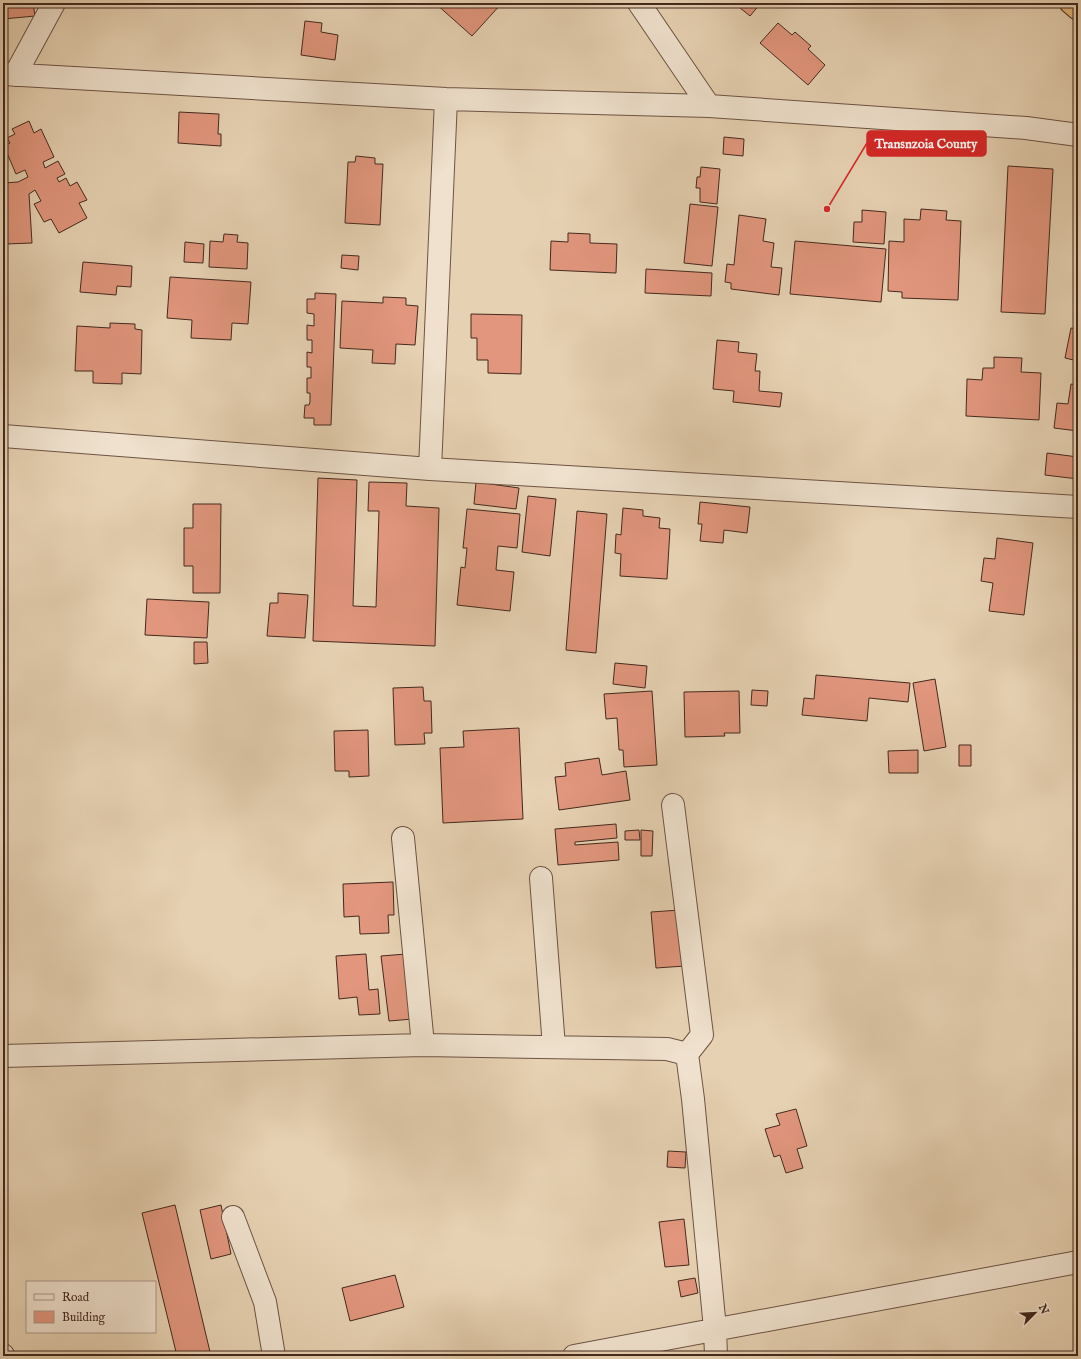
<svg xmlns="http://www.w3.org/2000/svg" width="1081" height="1359" font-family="'IM FELL English',serif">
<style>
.building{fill:#e1967d;stroke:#45291e}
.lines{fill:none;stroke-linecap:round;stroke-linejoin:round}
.minor-casing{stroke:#6d5343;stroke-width:24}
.highway-casing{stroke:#45291e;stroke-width:24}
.minor{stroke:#efe1cd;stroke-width:22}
.highway{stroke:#e3b879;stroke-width:22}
.leader{fill:none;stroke:#d62828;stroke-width:1.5}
.callout-dot{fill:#d62828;stroke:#efe1cd;stroke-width:1.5}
.callout{fill:#d62828;stroke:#d62828;stroke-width:1.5}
.callout-label{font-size:13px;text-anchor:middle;font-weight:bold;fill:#fff}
</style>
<rect width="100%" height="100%" fill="#e6d1b2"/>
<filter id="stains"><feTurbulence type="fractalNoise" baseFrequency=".005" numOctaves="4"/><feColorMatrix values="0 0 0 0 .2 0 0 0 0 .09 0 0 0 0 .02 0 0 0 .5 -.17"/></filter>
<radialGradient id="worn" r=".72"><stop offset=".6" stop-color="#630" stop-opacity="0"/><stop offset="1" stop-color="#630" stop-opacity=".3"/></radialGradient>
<path class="building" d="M3 3H33L35 16 3 19Z
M435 3H502L472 36Z
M734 3H761L750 16Z
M305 21 322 23 321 32 338 35 335 60 301 55Z
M778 23 792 35 795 32 811 46 808 49 825 65 808 85 760 43Z
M3 98H5L4 127H3Z
M179 112 219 114 218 134H221V146L178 143Z
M29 121 34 133 41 129 54 157 43 162 45 168 58 161 65 174 57 178 59 182 66 178 70 186 77 182 87 200 79 203 87 218 59 233 51 219 44 222 34 204 41 201 35 190 29 194 32 243 6 244 3 183 18 182 28 177 25 170 16 174 4 146 10 143 7 138 15 134 12 129Z
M724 137 744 139 743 156 723 154Z
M356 156 375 158V164H383L380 225 345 223 348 162H355Z
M1008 166 1053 169 1045 314 1001 312Z
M701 167 720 169 717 204 700 202V188H696L697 177H700Z
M690 204 718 207 712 266 684 263Z
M921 209 947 211 946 220 961 221 958 300 902 298V292L888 291 889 241 904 242V219L920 220Z
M862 210 886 212 884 244 853 242 854 222H862Z
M739 215 766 219 763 241 774 243 771 267 782 268 779 295 731 289V283L725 282 727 264 734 265Z
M568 233 590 234V243L617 244 616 273 550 270 551 241 568 242Z
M224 234 238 235 237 242 248 243 247 269 209 267 210 241 223 242Z
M795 241 886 249 881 302 790 294Z
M185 242 204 244 203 263 184 262Z
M342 255 359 256 358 270 341 268Z
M83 262 132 266 131 287 117 286 116 295 80 292Z
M646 269 712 273 711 296 645 293Z
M170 277 251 282 248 324 232 323 231 340 191 338 192 320 167 318Z
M315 293 336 294 331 425H314V418H304L305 405H309L310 402V393H307V378H311V367H307V352L312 353V340H307V325L314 326V314L307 313V299H315Z
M383 297 406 298V305L418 306 415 345 396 344 395 364 372 363 373 350 340 348 342 301 383 303Z
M471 314 522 315 521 374 488 373V360H477V338H471Z
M110 323 135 324V329L142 330 141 374 122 373V384L93 383V371H75L77 326 110 328Z
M1071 328 1078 329V361L1065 358Z
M717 340 739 342 738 352 757 354 755 371H760L759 391 782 393 780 407 733 402 734 391 713 389Z
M994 357 1022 358 1021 372 1041 373 1039 420 966 416 967 379 982 380 983 368H994Z
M1071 384 1078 385V431L1054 428 1057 403 1068 404Z
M1047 453 1078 457V479L1045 475Z
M318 478 357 480 353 606 376 607 379 511H368L369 482 407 483 406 506 439 508 435 646 313 641Z
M476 482 519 488 516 509 474 504Z
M528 496 556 499 550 556 522 552Z
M700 502 750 507 747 533 724 530 723 543 700 541 702 524H698Z
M193 504H221L220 593H193V566H184V528H193Z
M623 508 643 510V516L660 518 659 528 670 529 667 579 620 576 621 554 615 553 616 534 621 535Z
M467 509 520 514 517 548 498 546 496 570 514 572 510 611 457 605 461 567 465 568 467 548H463Z
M577 511 607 514 596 653 566 650Z
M997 538 1033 543 1024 615 989 611 993 583 981 581 984 558 995 559Z
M278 593 308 595 305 638 267 636 270 603H278Z
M147 599 209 602 207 638 145 635Z
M194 642H207L208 663 194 664Z
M615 663 647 666 645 688 613 684Z
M816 675 910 683 908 702 869 698 867 721 802 715 804 698 814 699Z
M935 679 946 747 924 751 913 683Z
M423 687 424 701H431L432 733H424L425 744 395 745 393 688Z
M752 690 768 691 767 706 751 705Z
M652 691 657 765 624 767 623 750H619L617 718 606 719 604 694Z
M739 691 740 733H724L725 736 685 737 684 692Z
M519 728 523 819 443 823 440 748 464 747 463 731Z
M368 730 369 776 349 777V771H335L334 731Z
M959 745H971V766H959Z
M918 750V773H889L888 751Z
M599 758 602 775 626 771 630 800 559 810 555 777 566 776 565 763Z
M616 824 617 838 575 842V845L618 842 619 860 558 865 555 829Z
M639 830 640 840H625V831Z
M641 830 653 831 652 856H641Z
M393 882 394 915H388L389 933 360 934 359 916 344 917 343 884Z
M680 910 685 966 656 968 651 912Z
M366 954 369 990 378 989 380 1014 359 1015 357 997 339 999 336 956Z
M406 954 413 1019 389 1021 381 956Z
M796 1109 807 1146 797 1149 803 1168 786 1173 780 1155 774 1157 765 1129 780 1125 776 1114Z
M668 1151 686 1152 685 1168 667 1167Z
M175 1205 211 1356H177L142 1213Z
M221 1205 231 1254 211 1259 200 1210Z
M684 1219 689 1265 665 1267 659 1222Z
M395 1275 404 1307 350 1321 342 1288Z
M695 1278 698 1293 681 1297 678 1281Z"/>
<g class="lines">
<g class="minor-casing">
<path id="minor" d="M639 3 709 106
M3 74 446 99 709 106 1026 128 1078 135
M15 75 54 3
M3 436 430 469 1078 507
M430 469 446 99
M673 805 702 1035 687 1054
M403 838 423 1045
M541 878 554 1047
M3 1056 423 1045 667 1049 687 1054 693 1099 715 1329 716 1356
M233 1217 265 1302 274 1356
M3 1355V1356
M574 1356 1078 1262"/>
</g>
<g class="highway-casing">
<path id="highway" d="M1071 3 1078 9"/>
</g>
<use href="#minor" class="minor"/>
<use href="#highway" class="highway"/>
</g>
<path class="leader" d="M827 209L867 143"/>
<circle class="callout-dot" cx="827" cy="209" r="4"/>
<rect class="callout" x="867" y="131" width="119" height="25" rx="4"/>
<g class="callout-label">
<text x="926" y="148">Transnzoia County</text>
</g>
<rect width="1081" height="1359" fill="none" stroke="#e6d1b2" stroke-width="16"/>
<rect x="4" y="4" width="1073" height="1351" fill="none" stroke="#45291e" stroke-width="2"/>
<rect x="8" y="8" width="1065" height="1343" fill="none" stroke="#45291e"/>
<rect x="26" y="1281" width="130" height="52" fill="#efe1cd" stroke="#ab9787"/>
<rect x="34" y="1294" width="20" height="6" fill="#efe1cd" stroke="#ab9787"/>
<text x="62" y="1301" font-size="12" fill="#45291e">Road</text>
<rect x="34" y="1311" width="20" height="12" fill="#e1967d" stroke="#ab9787"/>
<text x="62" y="1321" font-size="12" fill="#45291e">Building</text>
<g transform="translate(1035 1313) rotate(66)" stroke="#efe1cd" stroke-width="3" paint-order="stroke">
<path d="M0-3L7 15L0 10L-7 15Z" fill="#45291e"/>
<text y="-6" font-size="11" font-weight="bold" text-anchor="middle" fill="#45291e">N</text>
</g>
<rect width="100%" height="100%" filter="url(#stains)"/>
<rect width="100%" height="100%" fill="url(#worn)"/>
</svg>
